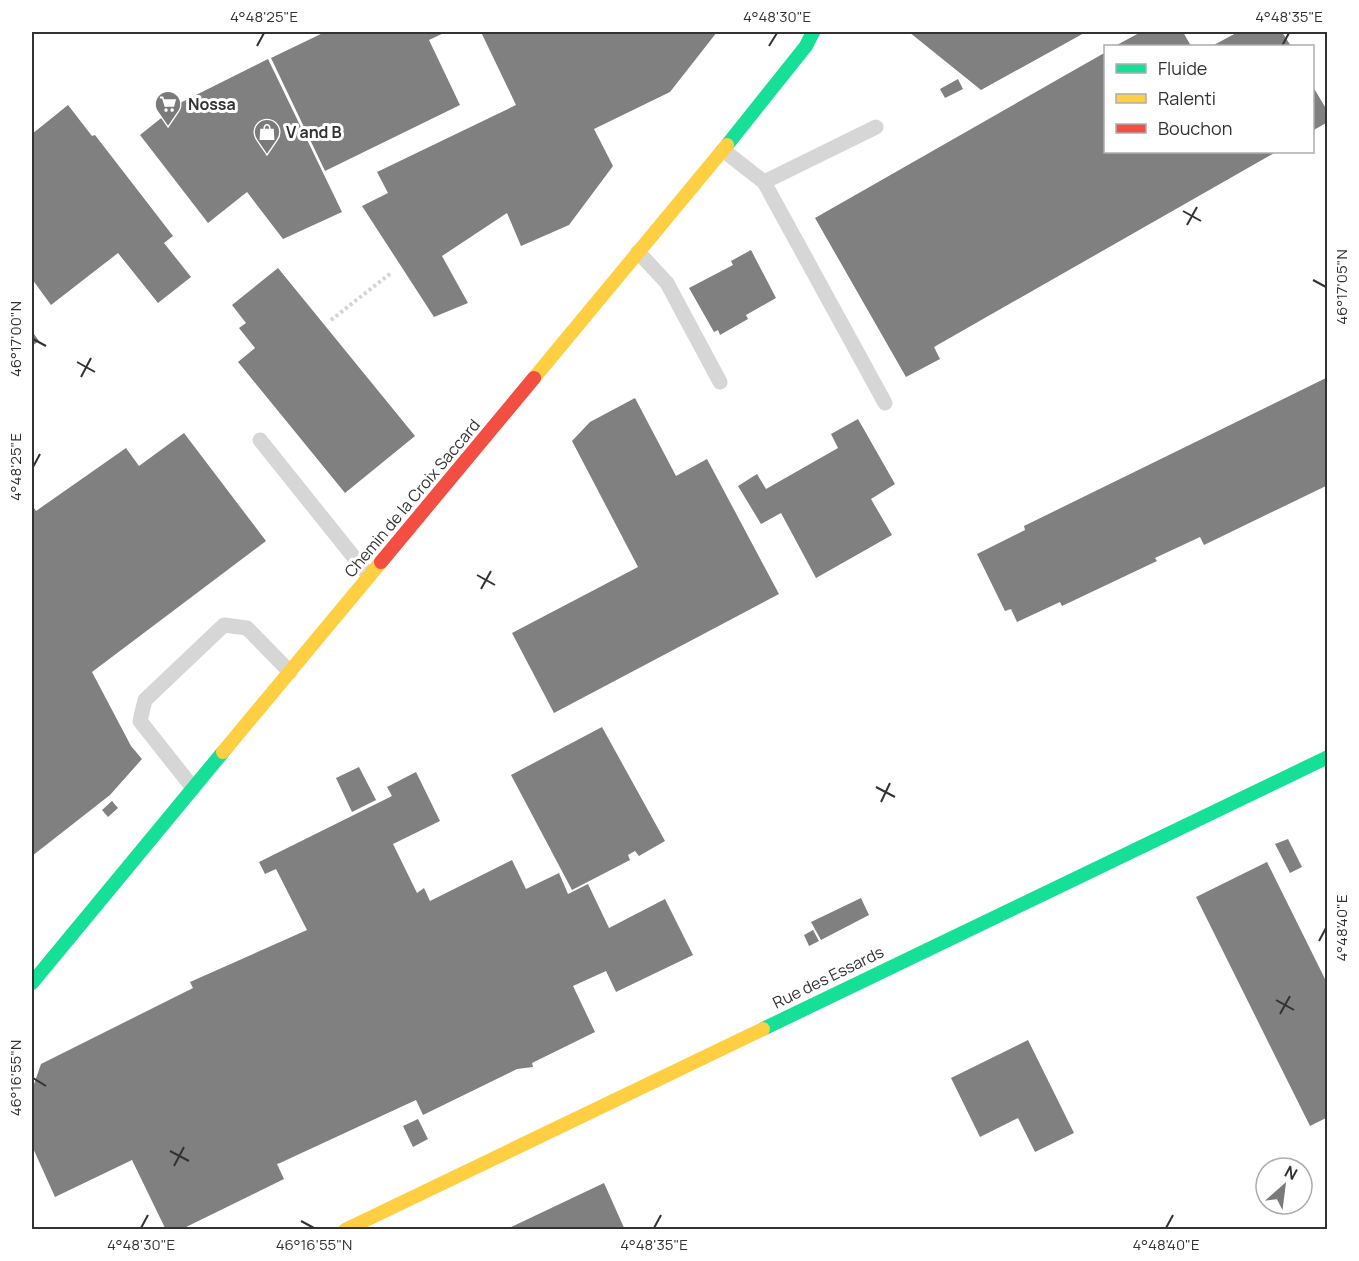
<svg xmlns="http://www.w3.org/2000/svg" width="1359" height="1261" font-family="Manrope,sans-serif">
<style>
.building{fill:#808080}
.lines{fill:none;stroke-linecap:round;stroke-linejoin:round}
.path{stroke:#d4d4d4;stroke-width:4;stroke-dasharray:3 3;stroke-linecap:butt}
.lane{stroke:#d6d6d6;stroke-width:15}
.fast{stroke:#16e098;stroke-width:14}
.slow{stroke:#ffcf43;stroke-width:14}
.jam{stroke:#f24e42;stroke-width:14}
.ticks{fill:none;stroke:#323232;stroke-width:2}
.labels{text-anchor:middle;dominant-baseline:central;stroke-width:6;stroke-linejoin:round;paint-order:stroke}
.poi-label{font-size:16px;font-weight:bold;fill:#323232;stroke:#fff;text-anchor:start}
.street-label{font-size:16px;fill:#323232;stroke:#fff}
.neatline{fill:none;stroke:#323232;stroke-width:2}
.ticks-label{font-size:15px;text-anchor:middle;fill:#323232}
</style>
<rect width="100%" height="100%" fill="#fff"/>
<path class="building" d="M325 32H446L429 40 460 105 325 171 271 58Z
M481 32H717L670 92 594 129 613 166 569 225 521 246 507 213 442 256 468 303 434 317 362 206 388 193 377 172 516 105Z
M909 32H1086L981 90Z
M1141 32H1183L1191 46H1115Z
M1238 32H1282L1291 46H1212Z
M1106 52V152H1276L934 347 940 359 906 377 815 218Z
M268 59 342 212 283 239 247 192 208 223 140 135 180 103Z
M958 79 963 89 945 98 940 89Z
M1312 85 1328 112V122L1312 131Z
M68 105 92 136 95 135 173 236 164 243 191 277 158 303 118 253 51 305 32 279V134Z
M751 250 776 298 746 315 748 319 720 335 718 330 714 332 689 288 733 265 731 261Z
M278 268 415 436 345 493 238 362 255 348 239 328 246 323 232 305Z
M32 331 39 341 32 346Z
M1328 377V485L1204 545 1200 537 1155 558 1157 561 1062 606 1060 602 1017 622 1011 609 1005 611 977 554 1025 530 1024 526Z
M635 398 676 476 707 459 779 594 554 713 512 633 638 567 572 441 590 422Z
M858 419 895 484 871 499 892 535 816 578 781 513 761 524 738 486 757 474 766 489 838 448 831 434Z
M184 433 266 541 92 672 131 746 142 759 110 795 32 856V505L36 511 126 448 139 466Z
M602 727 665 841 639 856 635 851 628 855 630 860 572 890 511 775Z
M359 767 376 800 352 812 336 778Z
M416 772 440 821 393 844 417 893 424 888 430 901 512 860 526 889 559 873 568 894 588 884 609 928 665 899 693 955 616 992 606 971 573 986 595 1032 532 1063 533 1067 517 1069 423 1115 416 1100 280 1163 277 1164 284 1179 180 1230H166L132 1160 55 1197 32 1146V1090L41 1064 193 988 190 982 307 930 276 869 265 874 259 862 392 796 387 787Z
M112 801 118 808 108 817 102 810Z
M1288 839 1302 867 1290 873 1275 844Z
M1267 862 1328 985V1117L1310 1126 1196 897Z
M861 898 869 915 821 940 811 922Z
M813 930 819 941 809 946 804 935Z
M1028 1040 1074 1133 1035 1152 1018 1118 980 1137 951 1078Z
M418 1119 428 1139 413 1147 403 1126Z
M604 1183 625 1230H505Z"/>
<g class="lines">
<path class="path" d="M331 320 391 273"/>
<path class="lane" d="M723 150 764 182 885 403
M764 182 876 127
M638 252 667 283 720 382
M260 440 369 576
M193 788 140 721 145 700 224 625 247 628 290 672"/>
<path class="fast" d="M727 145 806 46 813 32
M32 983 223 752
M763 1029 1328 757"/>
<path class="slow" d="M534 378 727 145
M223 752 381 562
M345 1230 763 1029"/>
<path class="jam" d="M381 562 534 378"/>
</g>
<path class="ticks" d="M257 46 264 33M769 46 777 33M1282 46 1289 33M1183 211 1201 221M1187 225 1197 207M1313 280 1326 287M33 339 46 346M77 362 95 372M81 377 91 358M33 467 40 454M477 575 495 585M481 589 491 571M876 787 895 797M881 802 890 783M1319 941 1326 928M1276 1000 1294 1010M1280 1014 1290 996M33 1078 46 1086M170 1151 189 1161M174 1166 184 1147M301 1221 314 1228M141 1228 148 1215M654 1228 661 1215M1166 1228 1173 1215"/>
<defs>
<g id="supermarket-pin" transform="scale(1.35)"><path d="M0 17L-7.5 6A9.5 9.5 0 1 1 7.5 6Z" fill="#7a7a7a" stroke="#fff"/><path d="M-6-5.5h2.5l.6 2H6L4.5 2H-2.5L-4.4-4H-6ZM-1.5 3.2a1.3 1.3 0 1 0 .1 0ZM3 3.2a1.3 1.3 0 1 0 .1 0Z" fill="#fff"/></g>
<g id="shop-pin" transform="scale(1.35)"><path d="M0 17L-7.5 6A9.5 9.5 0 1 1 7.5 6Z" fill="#7a7a7a" stroke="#fff"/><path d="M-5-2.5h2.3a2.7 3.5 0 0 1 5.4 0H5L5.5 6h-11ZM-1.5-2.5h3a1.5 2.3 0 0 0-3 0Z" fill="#fff"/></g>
</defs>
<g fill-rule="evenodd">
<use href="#supermarket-pin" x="168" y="104"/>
<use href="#shop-pin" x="267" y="132"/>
</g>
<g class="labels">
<g class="poi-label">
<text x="188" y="104">Nossa</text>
<text x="286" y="132">V and B</text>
</g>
<g class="street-label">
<text transform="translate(412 498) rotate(-50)">Chemin de la Croix Saccard</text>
<text transform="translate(828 977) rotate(-26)">Rue des Essards</text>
</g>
</g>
<rect width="1359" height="1261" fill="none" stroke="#ffffff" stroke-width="66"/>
<rect x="1104" y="45" width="210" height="108" fill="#ffffff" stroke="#adadad" stroke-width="1.5"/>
<rect x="1116" y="64" width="30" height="9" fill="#16e098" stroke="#adadad" stroke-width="1.5"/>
<text x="1158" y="75" font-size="18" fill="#323232">Fluide</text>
<rect x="1116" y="94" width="30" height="9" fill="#ffcf43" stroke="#adadad" stroke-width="1.5"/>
<text x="1158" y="105" font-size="18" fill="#323232">Ralenti</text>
<rect x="1116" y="124" width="30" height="9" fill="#f24e42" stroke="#adadad" stroke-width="1.5"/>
<text x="1158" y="135" font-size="18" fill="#323232">Bouchon</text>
<g transform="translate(1284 1186) rotate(28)"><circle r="28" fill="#ffffff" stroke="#adadad" stroke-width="1.5"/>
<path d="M0-4.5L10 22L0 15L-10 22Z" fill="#7a7a7a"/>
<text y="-9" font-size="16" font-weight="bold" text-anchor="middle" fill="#323232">N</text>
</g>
<rect x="33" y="33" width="1293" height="1195" class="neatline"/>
<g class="ticks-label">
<text x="264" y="22">4°48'25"E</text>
<text x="777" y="22">4°48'30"E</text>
<text x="1289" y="22">4°48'35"E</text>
<text transform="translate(1342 287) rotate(-90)" y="5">46°17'05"N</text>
<text transform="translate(16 339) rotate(-90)" y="5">46°17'00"N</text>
<text transform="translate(16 467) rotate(-90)" y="5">4°48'25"E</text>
<text transform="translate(1342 928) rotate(-90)" y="5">4°48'40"E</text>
<text transform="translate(16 1078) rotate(-90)" y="5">46°16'55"N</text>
<text x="141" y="1250">4°48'30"E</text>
<text x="314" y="1250">46°16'55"N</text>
<text x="654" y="1250">4°48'35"E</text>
<text x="1166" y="1250">4°48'40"E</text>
</g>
</svg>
